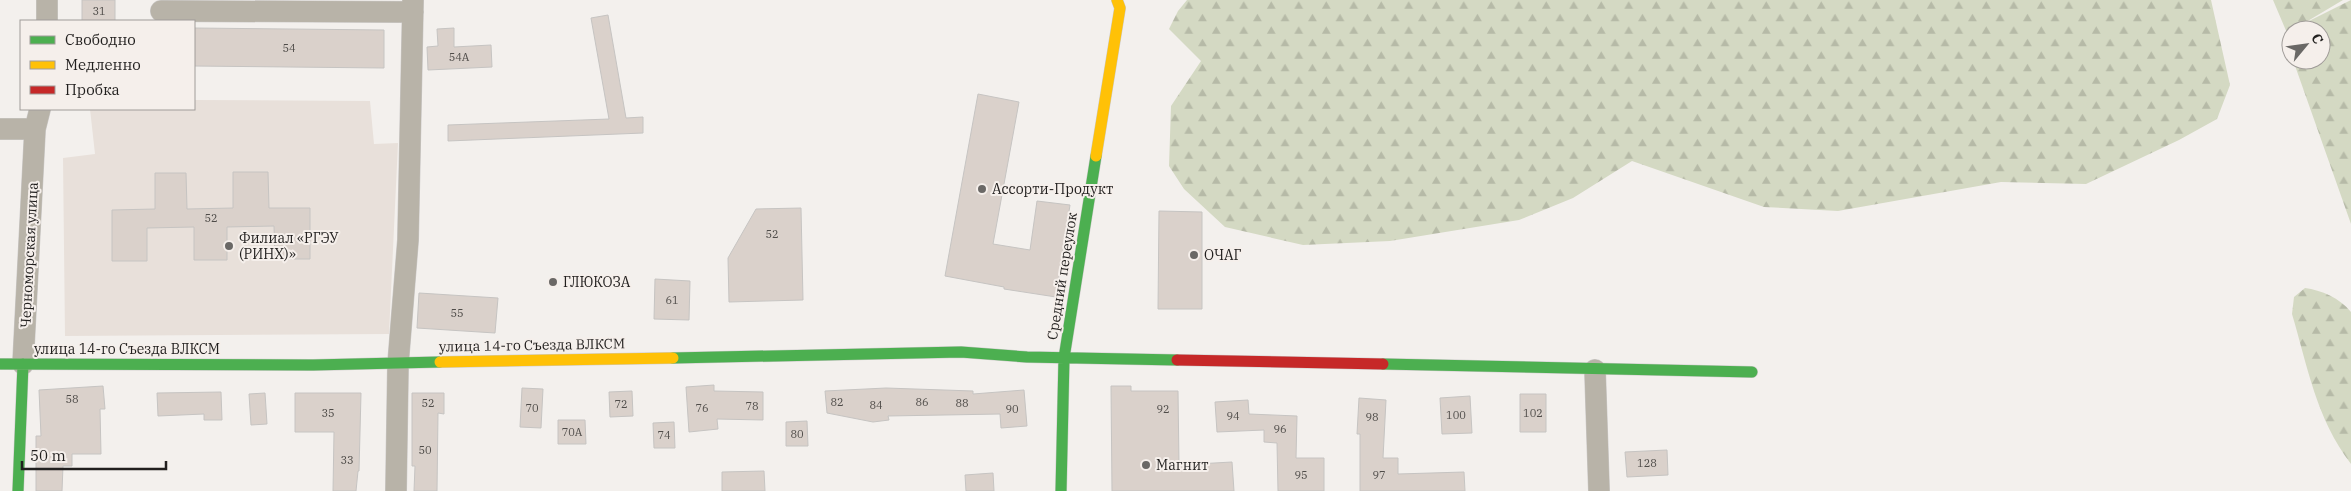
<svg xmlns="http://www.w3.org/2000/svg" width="2351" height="491" font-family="'IBM Plex Serif',serif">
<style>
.built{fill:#e8e0da}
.forest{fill:url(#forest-firs)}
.building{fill:#dad1cb;stroke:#c6c4c2}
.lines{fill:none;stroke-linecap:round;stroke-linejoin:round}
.street-casing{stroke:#cccac9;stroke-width:22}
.fast-casing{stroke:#cccac9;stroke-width:12}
.slow-casing{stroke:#cccac9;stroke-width:12}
.jam-casing{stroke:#cccac9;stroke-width:12}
.street{stroke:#b8b3a8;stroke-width:21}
.fast{stroke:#4caf50;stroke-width:11}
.slow{stroke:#ffc107;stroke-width:11}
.jam{stroke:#c62828;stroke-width:11}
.poi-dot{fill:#6a6866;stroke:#f5efeb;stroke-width:2}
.labels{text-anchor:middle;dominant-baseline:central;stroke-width:4;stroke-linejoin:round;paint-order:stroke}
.number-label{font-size:11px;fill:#4f4c49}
.poi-label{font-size:14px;fill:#211f1e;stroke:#f5efeb;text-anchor:start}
.street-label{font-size:14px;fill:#211f1e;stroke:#f5efeb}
</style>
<defs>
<pattern id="forest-firs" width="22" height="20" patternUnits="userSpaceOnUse" patternTransform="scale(1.25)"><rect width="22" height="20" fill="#d4d9c3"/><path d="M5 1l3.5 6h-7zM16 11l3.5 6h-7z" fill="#b6baa7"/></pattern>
</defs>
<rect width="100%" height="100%" fill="#f3f0ed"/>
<path class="built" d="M194 100 370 101 374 144 398 143 389 334 65 336 63 158 95 154 90 109H194Z"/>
<path class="forest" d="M1187 0H2211L2230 85 2217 119 2179 140 2086 184 2001 182 1838 211 1764 207 1632 161 1573 198 1519 220 1390 241 1303 245 1225 227 1184 189 1169 166 1171 106 1201 61 1169 29 1178 11Z
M2273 0H2343L2301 25 2351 0V224L2293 60H2321V30H2291V51L2287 33Z
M2305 288C2321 290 2340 298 2351 312V464C2316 418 2308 368 2292 314L2294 297Z"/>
<path class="building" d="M82 0H115V21H82Z
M608 15 626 118 643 117V133L448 141V125L609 119 591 18Z
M194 28 384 30V68L194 66Z
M454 28V47L491 45 492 67 428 70 427 47 438 46 437 29Z
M978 94 1019 102 993 244 1030 250 1037 201 1070 205 1056 297 1004 289V287L945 276Z
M233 172H268L269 208H310V259H275L274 226 227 227V260H194V227L147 228V261H112V210L155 209V173H186L187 209 233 208Z
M801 208 803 300 729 302 728 258 756 209Z
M1159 211 1202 212V309H1158Z
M655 279 690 281 689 320 654 319Z
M419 293 498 298 495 333 417 328Z
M714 385V391L763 392V420L717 419 718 429 689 432 686 387Z
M103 386 105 409H100L101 454H72V466H63L62 491H36V436H41L39 390Z
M1111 386H1131V391H1178L1179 465 1232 462 1234 491H1112Z
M522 388 543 389 541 428 520 427Z
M886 388 973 391V394L1024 390 1027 426 1001 428 1000 414 888 416 889 420 873 422 827 413 825 391Z
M632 391 633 416 610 417 609 392Z
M221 392 222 420H204V414L158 416 157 393Z
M265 393 267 424 251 425 249 394Z
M295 393H361L359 471H358L356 491H333L334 432H295Z
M412 393H444V414L438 413 437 491H414L415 466H412Z
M1520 394H1546V432H1520Z
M1470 396 1472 433 1442 434 1440 398Z
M1359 398 1386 400 1383 458H1398V474L1464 472 1465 491H1360V434H1357Z
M1248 400 1249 414 1297 416 1296 458H1324V491H1278L1277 443 1264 442V430L1217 432 1215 402Z
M558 420H585L586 444H558Z
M807 421 808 446H786V422Z
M674 422 675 448H654L653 423Z
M1667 450 1668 475 1627 477 1625 452Z
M764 471 765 491H722V472Z
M993 473 994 491H966L965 475Z"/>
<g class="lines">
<g class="street-casing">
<path id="street" d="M161 11 413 12
M47 21V0
M0 129H35
M23 364 35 129 40 109
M1595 370 1599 491
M396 491 398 364 408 240 413 0"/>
</g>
<g class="fast-casing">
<path id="fast" d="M673 358 961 352 1027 357 1177 360
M0 364 313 365 440 362
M1383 364 1752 372
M18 491 23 364
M1061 491 1064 358 1096 156"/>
</g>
<g class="slow-casing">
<path id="slow" d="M1096 156 1120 8 1117 0
M440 362 673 358"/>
</g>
<g class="jam-casing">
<path id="jam" d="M1177 360 1383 364"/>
</g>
<use href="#street" class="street"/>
<use href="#fast" class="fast"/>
<use href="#slow" class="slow"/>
<use href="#jam" class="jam"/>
</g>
<g class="poi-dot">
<circle cx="982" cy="189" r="5"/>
<circle cx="229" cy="246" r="5"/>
<circle cx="1194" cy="255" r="5"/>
<circle cx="553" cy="282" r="5"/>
<circle cx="1146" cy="465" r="5"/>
</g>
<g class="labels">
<g class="number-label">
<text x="99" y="11">31</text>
<text x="289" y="48">54</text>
<text x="459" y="57">54А</text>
<text x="211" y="218">52</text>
<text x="772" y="234">52</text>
<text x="672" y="300">61</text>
<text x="457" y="313">55</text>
<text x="72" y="399">58</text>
<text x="837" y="402">82</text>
<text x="922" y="402">86</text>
<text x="428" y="403">52</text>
<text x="962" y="403">88</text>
<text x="621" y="404">72</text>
<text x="876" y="405">84</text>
<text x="752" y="406">78</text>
<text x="532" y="408">70</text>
<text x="702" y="408">76</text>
<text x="1012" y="409">90</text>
<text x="1163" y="409">92</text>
<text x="328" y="413">35</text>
<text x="1533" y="413">102</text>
<text x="1456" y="415">100</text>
<text x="1233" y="416">94</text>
<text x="1372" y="417">98</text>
<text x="1280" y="429">96</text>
<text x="572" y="432">70А</text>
<text x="797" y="434">80</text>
<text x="664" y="435">74</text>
<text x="425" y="450">50</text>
<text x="347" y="460">33</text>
<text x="1647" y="463">128</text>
<text x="1301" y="475">95</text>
<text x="1379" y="475">97</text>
</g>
<g class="poi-label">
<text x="992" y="189">Ассорти-Продукт</text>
<text x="239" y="238">Филиал «РГЭУ<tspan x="239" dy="16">(РИНХ)»</tspan></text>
<text x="1204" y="255">ОЧАГ</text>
<text x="563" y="282">ГЛЮКОЗА</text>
<text x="1156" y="465">Магнит</text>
</g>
<g class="street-label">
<text transform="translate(29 255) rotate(-87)">Черноморская улица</text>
<text transform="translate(1062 276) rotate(-81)">Средний переулок</text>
<text transform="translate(532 345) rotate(-1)">улица 14-го Съезда ВЛКСМ</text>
<text x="127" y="349">улица 14-го Съезда ВЛКСМ</text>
</g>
</g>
<rect x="20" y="20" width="175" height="90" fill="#f5efeb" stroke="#a09c99"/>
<rect x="30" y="36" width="25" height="8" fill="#4caf50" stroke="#a09c99"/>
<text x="65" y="45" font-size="15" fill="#211f1e">Свободно</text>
<rect x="30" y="61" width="25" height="8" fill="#ffc107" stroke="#a09c99"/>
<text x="65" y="70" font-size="15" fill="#211f1e">Медленно</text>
<rect x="30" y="86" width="25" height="8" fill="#c62828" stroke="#a09c99"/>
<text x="65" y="95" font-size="15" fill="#211f1e">Пробка</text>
<g transform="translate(2306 45) rotate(61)"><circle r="24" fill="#f5efeb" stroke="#a09c99"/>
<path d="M0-4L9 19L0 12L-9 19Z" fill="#6a6866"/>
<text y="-8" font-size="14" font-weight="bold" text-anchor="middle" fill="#211f1e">С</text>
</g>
<path d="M22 461v8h144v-8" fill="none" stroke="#211f1e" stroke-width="2.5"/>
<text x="30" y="461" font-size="15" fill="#211f1e" stroke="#f5efeb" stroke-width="4" paint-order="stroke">50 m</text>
</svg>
